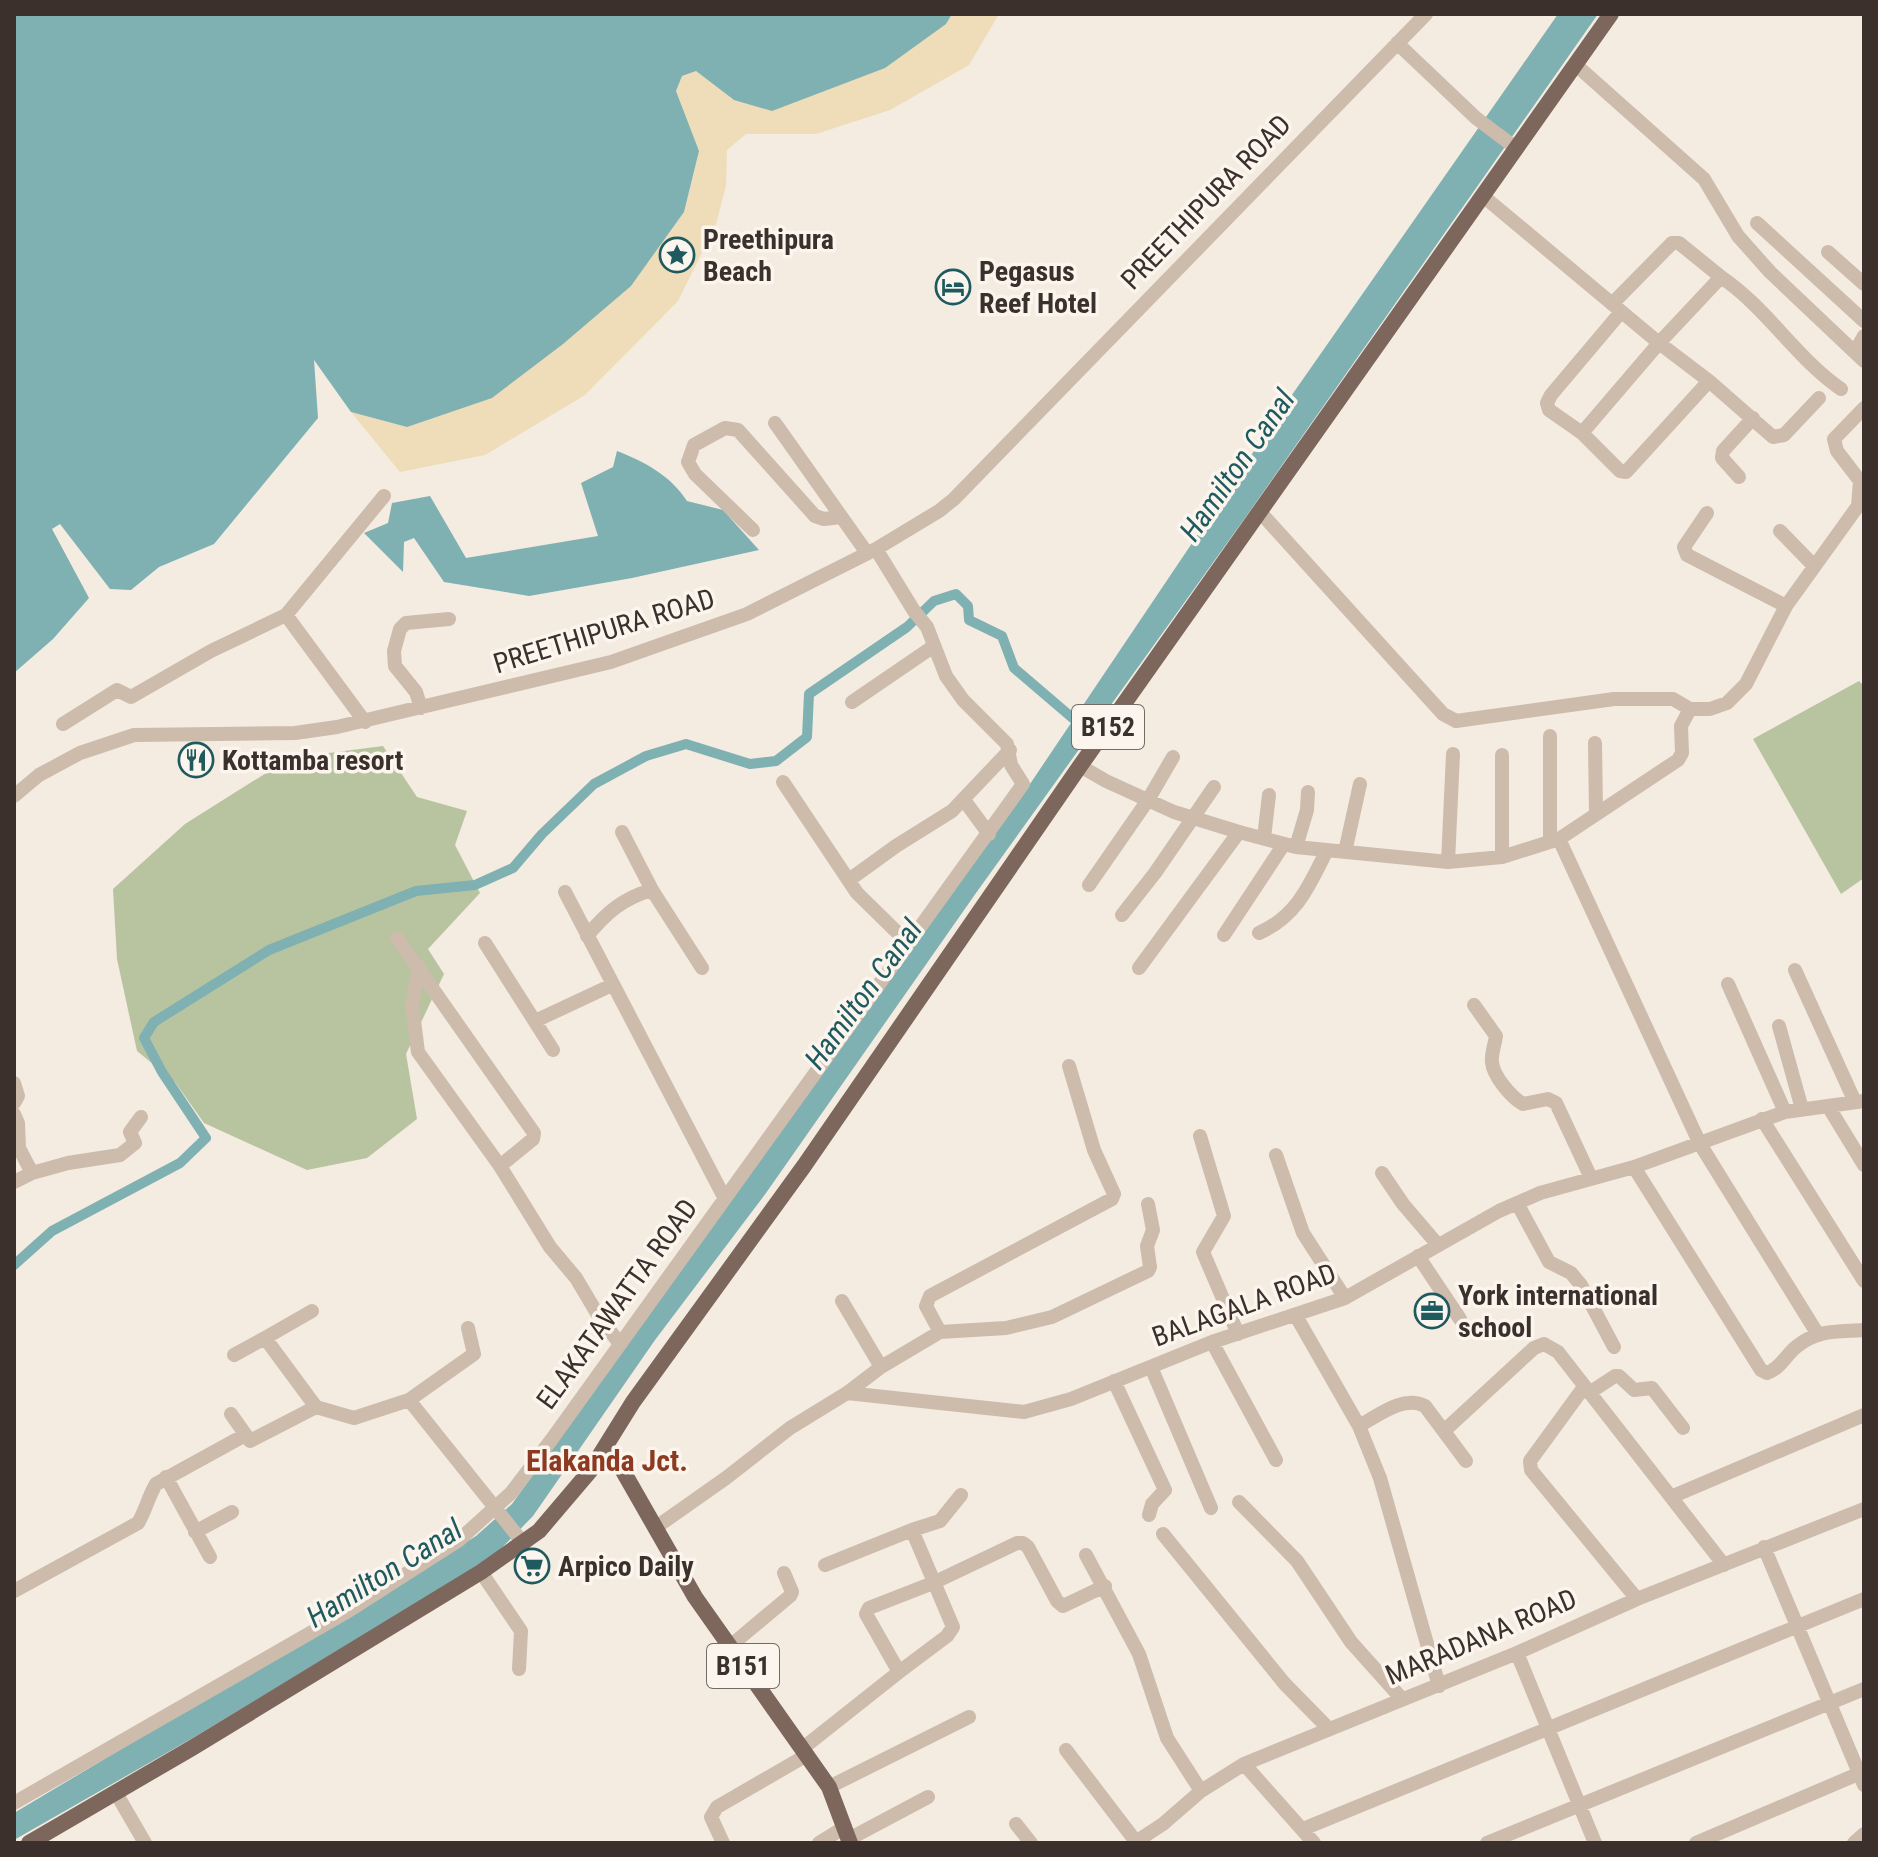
<svg xmlns="http://www.w3.org/2000/svg" width="1878" height="1857" font-family="'Roboto Condensed',sans-serif">
<style>
.green{fill:#b8c4a0}
.sand{fill:#efdcb8}
.water{fill:#7fb0b2}
.lines{fill:none;stroke-linecap:round;stroke-linejoin:round}
.canal{stroke:#7fb0b2;stroke-width:10}
.minor{stroke:#cdbbac;stroke-width:14}
.major{stroke:#7d675c;stroke-width:16}
.labels{text-anchor:middle;dominant-baseline:central;stroke-width:7;stroke-linejoin:round;paint-order:stroke}
.shield{fill:#fbf5ee;stroke:#756b66;stroke-width:2}
.shield-label{font-size:26px;font-weight:bold;fill:#3b302b}
.street-label{font-size:28px;fill:#3b302b;stroke:#fbf5ee}
.poi-label{font-size:28px;font-weight:bold;fill:#3b302b;stroke:#fbf5ee;text-anchor:start}
.water-label{font-size:30px;font-style:italic;fill:#1f5a5e;stroke:#fbf5ee}
.neighbourhood-label{font-size:30px;font-weight:bold;fill:#8c3b22;stroke:#fbf5ee}
</style>
<rect width="100%" height="100%" fill="#f4ebe1"/>
<path class="green" d="M1859 681 1864 686V878L1841 894 1753 739Z
M383 746 417 797 467 811 455 845 480 893 428 949 444 974 406 1054 417 1119 367 1158 307 1170 204 1123 175 1082 137 1051 117 959 113 889 185 824 290 758Z"/>
<path class="sand" d="M952 14H999L969 65 890 110 816 134H746L727 150 726 186 716 224 678 301 585 395 485 455 400 472 351 412 407 427 631 286 684 212 699 151 676 91 682 76 696 71 734 100 946 24Z"/>
<path class="water" d="M14 14H952L946 24 885 68 772 111 734 100 696 71 682 76 676 91 699 151 684 212 631 286 563 344 492 398 407 427 351 412 314 360 318 418 214 544 159 567 131 590 110 589 60 524 52 529 89 598 53 639 14 673Z
M1558 14H1598L1245 518 976 893 766 1193 655 1340 533 1516 491 1559 191 1739 14 1840V1813L386 1591 476 1536 512 1504 1030 784 1287 402Z
M617 451C645 462 670 475 687 501L723 510 759 550 632 578 529 596 444 582 414 538 404 542 403 572 364 533 388 523 392 503 430 496 466 558 598 536 581 483 613 467Z"/>
<g class="lines">
<path class="canal" d="M14 1265 52 1231 180 1163 206 1138 162 1072 144 1038 154 1022 269 950 416 891 475 885 513 868 542 834 594 784 646 756 686 744 750 764 776 761 807 737 809 694 907 627 934 601 956 594 968 606 969 620 1002 636 1014 668 1083 727"/>
<path class="minor" d="M1397 43 1476 118 1516 148
M1576 65 1704 179 1738 236 1770 272 1864 361
M1483 196 1659 343 1709 381 1773 437 1784 435 1819 398
M1757 223 1864 321
M1828 252 1864 284
M1721 277C1767 308 1796 358 1841 389
M1621 312 1551 395 1547 403 1549 410 1582 433 1620 471 1626 472 1709 381
M1855 352 1864 336
M775 423 867 553
M1582 433 1659 343 1721 277 1679 243H1672L1612 304
M1739 477 1722 458 1723 451 1753 418
M1260 512 1443 714 1456 721 1614 699H1673L1690 709
M1707 513 1684 547 1687 555 1786 606
M753 530 695 474 688 462 694 445 725 428 738 430 815 516 824 519 841 517
M1780 531 1814 566
M286 615 365 722
M852 702 934 646
M421 708 416 692 395 666 394 651 400 629 406 623 449 619
M63 724 117 690 131 697 211 651 286 615 384 496
M1550 736V842
M1595 743 1596 812
M1080 766 1106 781 1174 812 1239 832 1296 847 1448 862 1502 857 1559 839 1678 760 1682 753 1681 726 1690 709H1710L1727 703 1746 684 1786 606 1858 506 1860 481 1837 451 1834 439 1864 408
M783 782 857 893 908 943
M14 796 39 775 80 753 134 735 295 733 337 727 611 662 747 614 876 549 939 511 954 499 1426 14
M964 800 989 834
M622 832 652 890
M1264 838 1269 795
M1559 839 1700 1144 1817 1333
M1296 847 1307 810 1308 792
M1345 852 1360 784
M1502 857V755
M1448 862 1453 754
M849 880 896 846 952 811 1010 750
M1089 885 1148 800 1173 757
M565 892 724 1197
M1122 915 1155 873 1214 787
M1259 933C1297 916 1309 886 1327 850
M1224 935 1284 844
M587 936C606 913 623 898 652 890L702 968
M397 938 534 1133 533 1139 500 1166
M485 943 553 1050
M419 967 412 1005 418 1052 500 1166 550 1247 576 1278 598 1315 620 1344
M1139 968 1239 832
M1795 970 1855 1102
M1728 984 1785 1112
M1474 1005 1496 1036C1495 1044 1491 1054 1492 1062 1493 1076 1511 1097 1523 1104L1548 1099 1556 1103 1591 1178
M535 1021 612 985
M1779 1026 1802 1109
M14 1083 18 1096 14 1103
M1828 1106 1864 1165
M14 1114 18 1123 19 1148 32 1173
M1762 1119 1864 1281
M1200 1136 1224 1216 1203 1252 1238 1334
M1276 1155 1303 1233 1345 1298
M1634 1167 1761 1370 1767 1373C1780 1369 1786 1355 1796 1347 1818 1329 1837 1332 1864 1330
M1382 1173 1403 1204 1438 1245
M14 1182 32 1173 68 1163 120 1155 135 1143 130 1132 141 1117
M1517 1203 1549 1262 1571 1273 1581 1285 1614 1347
M1418 1256 1460 1319
M842 1301 881 1367
M1296 1316 1359 1426 1380 1478 1439 1686
M940 1332 926 1306 930 1296 1112 1199 1114 1194 1094 1150 1069 1066
M265 1338 312 1311
M1212 1342 1276 1460
M234 1355 265 1338 316 1407
M1151 1367 1211 1508
M1114 1381 1165 1490 1152 1504 1149 1515
M1584 1387 1530 1461 1531 1470 1637 1599
M847 1393 881 1367 940 1332 1006 1328 1052 1317 1148 1271 1150 1267 1147 1246 1153 1230 1148 1204
M1589 1393 1615 1376H1619L1634 1390 1652 1388 1683 1428
M409 1400 474 1354 468 1328
M231 1414 250 1441 316 1407 354 1418 409 1400 524 1544
M1359 1426C1379 1415 1403 1395 1425 1406L1466 1461
M1444 1431 1534 1348 1544 1344 1558 1352 1724 1565
M166 1477 210 1557
M1671 1497 1864 1415
M1239 1502 1297 1561 1351 1642 1402 1699
M655 1528 726 1478 790 1428 847 1393 1024 1412 1071 1399 1212 1342 1345 1298 1499 1211 1540 1193 1634 1167 1785 1112 1864 1101
M912 1530 940 1521 961 1495
M195 1532 232 1512
M1163 1534 1284 1683 1329 1729
M1764 1547 1864 1785
M1086 1555 1139 1654 1167 1738 1201 1791
M825 1565 912 1530 953 1627 947 1636 899 1672
M481 1572 521 1631 519 1669
M14 1591 138 1523C146 1510 148 1497 156 1484L245 1435
M729 1647 790 1596 792 1592 784 1573
M1517 1653 1595 1843
M803 1748 899 1672 866 1614 869 1608 933 1583 1017 1543H1023L1028 1547 1057 1601 1063 1606 1105 1586
M1066 1750 1137 1843
M1244 1764 1314 1843
M829 1787 969 1717
M116 1793 145 1843
M14 1803 345 1613 459 1540 511 1493 552 1439 1023 784 1011 765 1007 744 963 700 946 676 927 627 914 611 876 549
M1016 1824 1031 1843
M1303 1829 1864 1599
M849 1839 928 1797
M723 1843 711 1817 717 1807 807 1755
M819 1843 845 1827
M1134 1843 1163 1824 1201 1791 1244 1764 1517 1653 1637 1599 1864 1509
M1487 1843 1864 1689
M1696 1843 1858 1774
M1854 1843 1864 1834"/>
<path class="major" d="M606 1448 615 1457 695 1597 829 1787 850 1843
M29 1843 192 1748 481 1572 539 1531 590 1471 633 1402 804 1166 1080 766 1611 14"/>
</g>
<defs>
<g id="sight-ring" transform="scale(1.8)"><circle r="9.5" fill="#fbf5ee" stroke="#1f5a5e" stroke-width="1.5"/><path d="M0-6L1.8-2.2L6-1.7L2.9 1.2L3.7 5.4L0 3.3L-3.7 5.4L-2.9 1.2L-6-1.7L-1.8-2.2Z" fill="#1f5a5e"/></g>
<g id="hotel-ring" transform="scale(1.8)"><circle r="9.5" fill="#fbf5ee" stroke="#1f5a5e" stroke-width="1.5"/><path d="M-6-4.5h1.5V1H6V5H4.5V3h-9V5H-6ZM-4 0a1.8 1.8 0 1 1 3.6 0ZM.5 0V-2.5h3Q6-2.5 6 0Z" fill="#1f5a5e"/></g>
<g id="restaurant-ring" transform="scale(1.8)"><circle r="9.5" fill="#fbf5ee" stroke="#1f5a5e" stroke-width="1.5"/><path d="M-5-6h1v4h1v-4h1v4h1v-4h1v5L-1.5 .5V6h-2V.5L-5-1ZM5-6V6H3V1.5H1.5Q1.5-4 5-6Z" fill="#1f5a5e"/></g>
<g id="office-ring" transform="scale(1.8)"><circle r="9.5" fill="#fbf5ee" stroke="#1f5a5e" stroke-width="1.5"/><path d="M-6-3h4V-5.5h4V-3h4V5H-6ZM-1-4.5V-3h2v-1.5ZM-6 0V1H6V0Z" fill="#1f5a5e"/></g>
<g id="supermarket-ring" transform="scale(1.8)"><circle r="9.5" fill="#fbf5ee" stroke="#1f5a5e" stroke-width="1.5"/><path d="M-6-5.5h2.5l.6 2H6L4.5 2H-2.5L-4.4-4H-6ZM-1.5 3.2a1.3 1.3 0 1 0 .1 0ZM3 3.2a1.3 1.3 0 1 0 .1 0Z" fill="#1f5a5e"/></g>
</defs>
<g fill-rule="evenodd">
<use href="#sight-ring" x="677" y="255"/>
<use href="#hotel-ring" x="953" y="287"/>
<use href="#restaurant-ring" x="196" y="760"/>
<use href="#office-ring" x="1432" y="1311"/>
<use href="#supermarket-ring" x="532" y="1566"/>
</g>
<g class="labels">
<g class="shield">
<rect x="1072" y="705" width="72" height="44" rx="6"/>
<rect x="707" y="1644" width="72" height="44" rx="6"/>
</g>
<g class="shield-label">
<text x="1108" y="727">B152</text>
<text x="743" y="1666">B151</text>
</g>
<g class="street-label">
<text transform="translate(1206 202) rotate(-46)">PREETHIPURA ROAD</text>
<text transform="translate(604 631) rotate(-17)">PREETHIPURA ROAD</text>
<text transform="translate(617 1304) rotate(-54)">ELAKATAWATTA ROAD</text>
<text transform="translate(1244 1305) rotate(-20)">BALAGALA ROAD</text>
<text transform="translate(1481 1637) rotate(-23)">MARADANA ROAD</text>
</g>
<g class="poi-label">
<text x="703" y="239">Preethipura<tspan x="703" dy="32">Beach</tspan></text>
<text x="979" y="271">Pegasus<tspan x="979" dy="32">Reef Hotel</tspan></text>
<text x="222" y="760">Kottamba resort</text>
<text x="1458" y="1295">York international<tspan x="1458" dy="32">school</tspan></text>
<text x="558" y="1566">Arpico Daily</text>
</g>
<g class="water-label">
<text transform="translate(1237 465) rotate(-55)">Hamilton Canal</text>
<text transform="translate(863 994) rotate(-54)">Hamilton Canal</text>
<text transform="translate(384 1573) rotate(-32)">Hamilton Canal</text>
</g>
<g class="neighbourhood-label">
<text x="607" y="1460">Elakanda Jct.</text>
</g>
</g>
<rect width="1878" height="1857" fill="none" stroke="#3b302b" stroke-width="32"/>
</svg>
